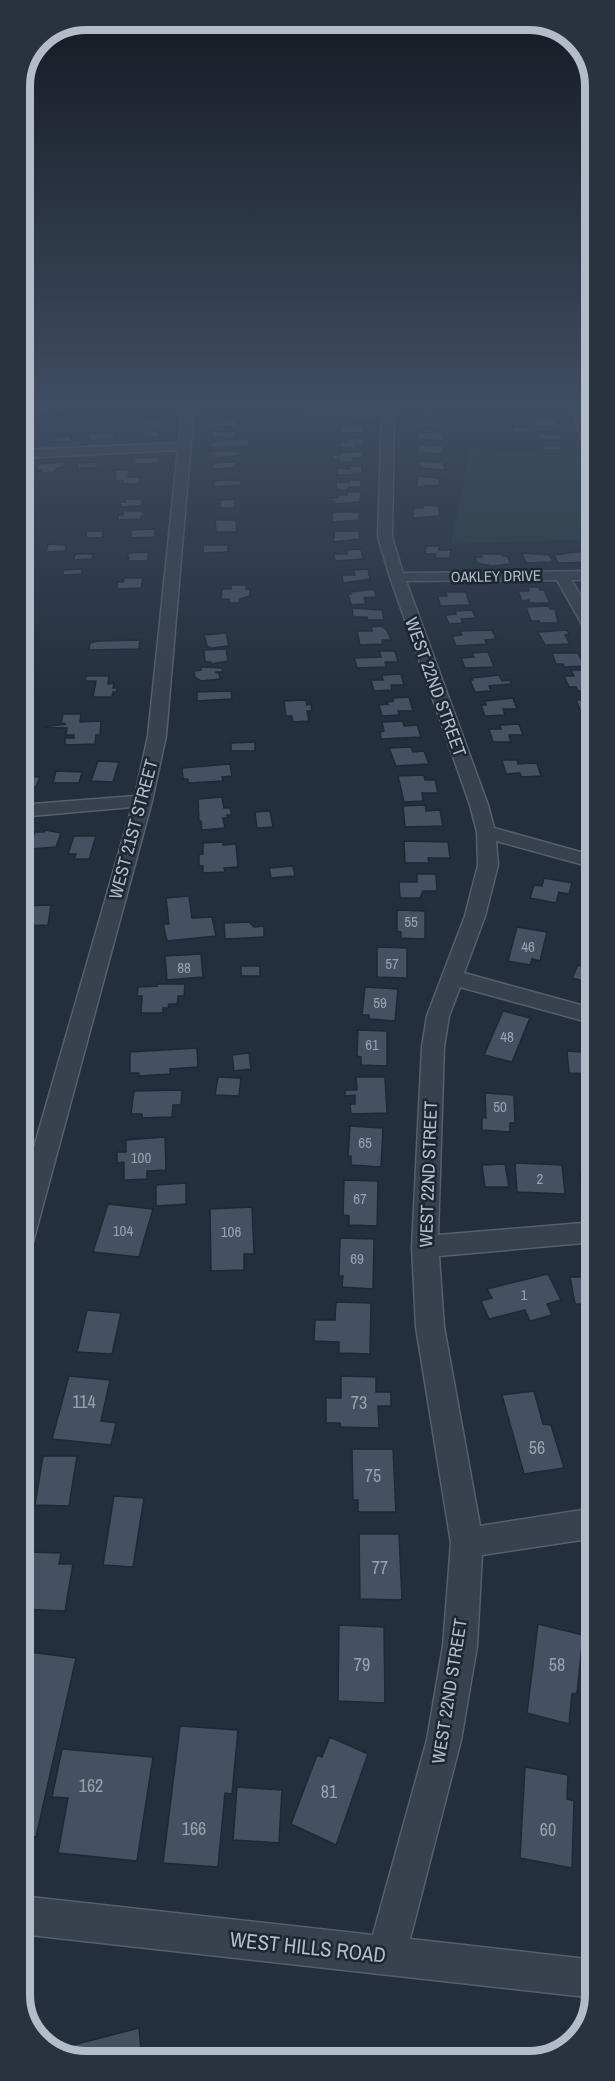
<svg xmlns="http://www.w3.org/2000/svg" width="615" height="2081" font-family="'Archivo Narrow',sans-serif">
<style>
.green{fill:#263c3f}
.building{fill:#455162;stroke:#1f2835;stroke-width:1.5}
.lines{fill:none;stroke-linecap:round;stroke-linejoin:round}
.minor-casing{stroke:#565f6c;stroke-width:3}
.minor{fill:#38414e;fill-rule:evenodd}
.labels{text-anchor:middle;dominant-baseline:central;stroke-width:5;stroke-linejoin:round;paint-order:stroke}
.far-street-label{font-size:15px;fill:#b4bcc9;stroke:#1d2633}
.number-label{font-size:15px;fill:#98a1af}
.street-label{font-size:18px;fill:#b4bcc9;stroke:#1d2633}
.near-number-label{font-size:18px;fill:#98a1af}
.near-street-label{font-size:21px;fill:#b4bcc9;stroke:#1d2633}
.rim{fill:none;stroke:#b4bcc9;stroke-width:8}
</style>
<rect width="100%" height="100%" fill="#242f3e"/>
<path class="green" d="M470 450 594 455V539L451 544Z"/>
<path class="building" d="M20 406H49L48 412 20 413Z
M53 406H77V411L53 412Z
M112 406 109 409H82V407L87 406Z
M307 406H375V418L308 417Z
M417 408H434V413L417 414Z
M535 416 556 419 557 426H536Z
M236 419 238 427 212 426V423Z
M146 420H161L162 426 139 425V422Z
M418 420 441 424V428L418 426Z
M341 426H364V432L340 434Z
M512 427H530L532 432H514Z
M144 431H159V437H144Z
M235 431 236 436 232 438H213L212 432Z
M114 433V439L89 441V434Z
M418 433H442L443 441 418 439Z
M538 434H558L562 440H541Z
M71 436V442H54V437Z
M20 438H37L36 443 20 444Z
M349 438 364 439 363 445H355L354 448 339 447 341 442H348Z
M248 439 249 445 211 448V442Z
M419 445 444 446 443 454 418 452Z
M541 445H561L562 450H543Z
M209 452 235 451 240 452V455L215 458Z
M340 452H362L363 458H353L354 462H339V459H333V455H340Z
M160 457V463L134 464V458Z
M419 461 443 462 446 470 420 468Z
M65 462 64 467 58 468 53 472 41 473 42 470H37L38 464Z
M98 462 97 468H77L78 463Z
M236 462 240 464H236L234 468 213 469 212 463Z
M350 466H362V473H353L352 475H336L337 468 350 469Z
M116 470H129L128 477H139L141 481 138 484H123V481H115Z
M419 476 440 478 439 485 416 487Z
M233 480H240L241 485 215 487 214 481Z
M349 480H361V487H349L347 491 336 489V482H349Z
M347 492H361L360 502 334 504 335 501H331L332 498H338V495H347Z
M125 499H141L143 503 141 506 121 507 120 502H125Z
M235 499V508H220V500Z
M423 505 439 506V516L413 518V508H423Z
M123 511H141L145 515 141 516V519L118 520V515H123Z
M333 512H359V520L332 522Z
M215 520H236L237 532H216Z
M155 529V537L131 538V530Z
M87 531H103L102 538H86Z
M335 531H359L360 539 333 542Z
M48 544 66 545 65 551 46 552Z
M203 545H228V552L203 553Z
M426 546H439V550H451L450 558H435L436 554H425Z
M361 549 363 559 335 561 334 554H347L346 550Z
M583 551 585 554H591L594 562 558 563 554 555Z
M148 552V561H128L129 557H126L129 553Z
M522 553 549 555 553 562 526 563Z
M75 554H93L92 559 74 560Z
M481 554H500L502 556H507L511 564 492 566 477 563 475 557H482Z
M82 569V574L63 575V570Z
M368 569 370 579 343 583 342 575H355L354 570Z
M124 578H143L141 588 117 589 118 582H123Z
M231 585H246V589L250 590V596L240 599 239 603H229V599H221L222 589H231Z
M528 587H539L540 590H544L550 603H530L529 600 522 601 518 591H529Z
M374 589 376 597 364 598 366 604 351 605 348 594H351L350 592Z
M446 592H466L470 605 440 606 438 596H447Z
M549 606 550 609H555L558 623H540L539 621H531L526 607Z
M352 608 382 610 384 620H367V617H353Z
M472 610 476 618 461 619 463 623 449 624 445 615 456 614 455 611Z
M381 626 387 630 391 640H382L383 644 360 645 357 631H372L371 627Z
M492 630 496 639 485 640 487 644 456 646 452 636 462 635 460 631Z
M567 630 569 634 565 635 570 644 545 645 538 632Z
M226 633 229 646 211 648 207 646 204 635Z
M140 640 139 649 89 650 90 643 97 641Z
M226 649 228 661 211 664V662H205L204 650Z
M379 651H395L398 662H385L386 667 357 668 354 658 381 657Z
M488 652 494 667 465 668 461 658 474 657 472 653Z
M552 653H578L584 666 564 667 563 664H556Z
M201 667 222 668 223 672H215L219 673 220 679 201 681 195 677 194 671 201 670Z
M571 670H585L595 684V690L578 691 576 687H569L564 676H574Z
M401 674 404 685H391L392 690 374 691 371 680H383L382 675Z
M499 675 502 681 510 680 511 684 489 686 491 691 475 692 470 680H473L472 678Z
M86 676H109L108 684 114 683 113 688H117V692H113L112 697H93L96 681H85Z
M231 691 232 699 197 701V692Z
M409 697 413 711H398L399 715 382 716 379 705 388 704 387 702 393 701V698Z
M513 698 517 709H503L505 715 485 716 481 705H486L485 701Z
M595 699V716H591L589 711 581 712 576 700Z
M306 700 307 705 311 704 312 711H307L309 721 293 722 292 716H286L284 701Z
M63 714H81L80 722 101 721 100 735H96L95 744 65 745V738H74V735H66L67 728 43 727 66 724 61 723Z
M403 721 404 726 417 725 421 737 381 739 380 732 384 731 382 722Z
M519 724 523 735H509L511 742H493L489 729H501L500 725Z
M255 742V751H231V743Z
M411 747 413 752 424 751 429 764 396 766 389 748Z
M502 760H517L518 764 537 763 541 776 521 777 520 773 506 774Z
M98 761 119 762 113 782 91 781Z
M230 764 232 776 222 777 223 781 188 783V779H183L182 768Z
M56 771 82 772 79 783H53Z
M424 775 425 780H435L438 793H422L423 801 404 802 398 776Z
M20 776 40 777 36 787H20Z
M222 797 224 808H230L232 815H227L228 818H223L225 828 202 830 201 821H199L198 799Z
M425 805 426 811 440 810 443 826 405 827 403 806Z
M270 811 273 827 257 828 255 812Z
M45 830 61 833 56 847 31 849 32 846H30L35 832H44Z
M74 836H96L89 859H74L76 854H68Z
M404 841 448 842 450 858H428L429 863H405Z
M224 842 223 845 236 844 238 867 224 868 225 872 203 873V866H199V854H203V843Z
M293 866 295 876 271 878 269 868Z
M417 874H436L437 891H423L420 898H400L399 882H417Z
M544 878 572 883 569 894 559 892 556 903 530 898 534 885 542 886Z
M189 896 192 918 212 917 216 936 167 941 163 924H169L166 898Z
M51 905 48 925 20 926V906Z
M397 910 425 911V939L401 938V932L397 931Z
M249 922 254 927 264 926V937L225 939 224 923Z
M517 927 547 932 540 961 532 959 530 965 508 961Z
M377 947 407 948V978L377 977Z
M201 954 203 977 167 980 165 956Z
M587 964 595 966V984L572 978 578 965 585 967Z
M241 966H260V976H241Z
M157 984H185L184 996H178L177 1004H169L168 1008H163V1013H141L142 996H137L138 987 157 986Z
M365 987 398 989 395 1021 369 1019V1015H362Z
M20 996H30L22 1036H20Z
M503 1011 530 1018 512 1062 484 1055Z
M358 1030 387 1031V1066L361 1065V1057L357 1056Z
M197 1048 198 1067 170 1069V1074L139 1076V1073H130V1052Z
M567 1051 595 1053V1074L569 1073Z
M249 1053 251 1069 234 1071 232 1055Z
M218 1077 241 1078 239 1096 215 1095Z
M356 1077H385L387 1113 351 1114 350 1104H355V1095L345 1096V1090H357Z
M182 1090 181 1105H173L172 1117 142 1118V1114H131L134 1091Z
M485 1093 514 1095 515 1123H510V1132L482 1130V1117L486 1118Z
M350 1126 383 1128 381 1167 351 1165V1156H348Z
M165 1137 166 1170 147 1171V1179L124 1180V1162L117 1163V1152H126V1140Z
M515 1163 562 1165 565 1194 517 1192Z
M505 1164 509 1187H485L482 1165Z
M591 1164H595V1191L581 1190 580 1171 592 1172Z
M344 1180 378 1181 377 1226 349 1225V1216L343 1215Z
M186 1183V1204L156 1206V1185Z
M108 1204 153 1209 139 1257 93 1252Z
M252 1207 254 1254H244V1270L211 1271 210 1209Z
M340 1238 374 1239 373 1289 342 1287 343 1276H339Z
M548 1274 561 1300 547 1304 552 1315 530 1321 525 1310 489 1319 481 1301 492 1298 487 1289Z
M570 1277H595V1309H585L584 1304H575Z
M336 1302 371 1303 370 1354 339 1353V1342L314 1341 315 1320H335Z
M87 1310 121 1313 112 1354 77 1352Z
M69 1376 110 1380 101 1421 116 1423 111 1445 52 1439Z
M341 1376 376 1377V1392H391V1406H378L379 1428 341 1427 340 1423H326V1398H341Z
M534 1391 543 1424 551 1425 564 1468 524 1474 502 1395Z
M352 1449H393L396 1512H358V1500H353Z
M43 1456H77L69 1506 35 1505Z
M114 1496 144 1498 133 1567 103 1565Z
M359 1534H399L402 1600 360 1599Z
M26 1552 61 1553 59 1564H73L65 1611 21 1609V1580Z
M538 1624 583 1635 577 1693 572 1694 569 1724 527 1713Z
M339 1625 384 1627 385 1703 338 1701Z
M21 1651 76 1658 36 1837 21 1835Z
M180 1726 238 1730 232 1794 225 1793 218 1867 163 1863Z
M330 1737 368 1754 336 1845 291 1824 317 1755 322 1757Z
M62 1749 153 1757 137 1861 58 1853 68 1798 52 1797Z
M525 1767 568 1775 567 1799 574 1801 572 1868 520 1858Z
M237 1787 282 1790 279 1843 233 1840Z
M139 2028 142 2061H77L54 2050Z"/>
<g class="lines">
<g class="minor-casing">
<path id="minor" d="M182 406H194L166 736 152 801 33 1242 29 1249 20 1252V1196L132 807 20 817V805L135 796 148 736 178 450 20 458V450L179 443Z
M382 406H394L392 537 403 573 595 571V579L571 580 595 619V638L587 633 557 580 406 581 488 805 494 828 595 856V868L496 841 498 865 485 916 464 973 595 1009V1024L460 987 449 1016 444 1047 438 1235 595 1222V1242L439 1256 444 1327 480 1526 595 1508V1538L482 1555 477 1646 461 1740 410 1939 595 1960V1998L21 1934V1896L373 1935 427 1740 443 1646 451 1543 416 1327 412 1247 422 1047 427 1016 465 916 478 865 477 832 470 805 390 577 378 537Z
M571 406H583L594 442V456H588L586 453Z"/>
</g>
<use href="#minor" class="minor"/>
</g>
<linearGradient id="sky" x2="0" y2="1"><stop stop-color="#141a22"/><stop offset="0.58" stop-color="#3f4d63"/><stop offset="1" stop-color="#3f4d63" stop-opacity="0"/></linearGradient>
<rect width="615" height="697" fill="url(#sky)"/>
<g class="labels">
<g class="far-street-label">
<text transform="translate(496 576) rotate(-1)">OAKLEY DRIVE</text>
</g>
<g class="number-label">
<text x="411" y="921">55</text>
<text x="528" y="946">46</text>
<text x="392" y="963">57</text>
<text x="184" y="967">88</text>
<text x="380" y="1002">59</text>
<text x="507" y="1036">48</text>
<text x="372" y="1044">61</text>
<text x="500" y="1106">50</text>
<text x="365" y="1142">65</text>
<text x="141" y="1157">100</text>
<text x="540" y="1178">2</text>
<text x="360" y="1198">67</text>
<text x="123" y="1230">104</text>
<text x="231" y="1231">106</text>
<text x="357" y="1258">69</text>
<text x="524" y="1294">1</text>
</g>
<g class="street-label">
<text transform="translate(436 687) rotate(70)">WEST 22ND STREET</text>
<text transform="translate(133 829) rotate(-75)">WEST 21ST STREET</text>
<text transform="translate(428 1174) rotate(-88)">WEST 22ND STREET</text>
<text transform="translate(449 1691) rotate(-81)">WEST 22ND STREET</text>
</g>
<g class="near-number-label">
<text x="84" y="1401">114</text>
<text x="359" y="1402">73</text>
<text x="537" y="1447">56</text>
<text x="373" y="1475">75</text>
<text x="380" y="1567">77</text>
<text x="362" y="1664">79</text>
<text x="557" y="1664">58</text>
<text x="91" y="1785">162</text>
<text x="329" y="1791">81</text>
<text x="194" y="1828">166</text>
<text x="548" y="1829">60</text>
</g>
<g class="near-street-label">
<text transform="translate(308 1947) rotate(6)">WEST HILLS ROAD</text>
</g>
</g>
<path d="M0 0H615V2081H0ZM86 30H529A56 56 0 0 1 585 86V1995A56 56 0 0 1 529 2051H86A56 56 0 0 1 30 1995V86A56 56 0 0 1 86 30Z" fill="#29323f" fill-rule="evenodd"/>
<path class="rim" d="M86 30H529A56 56 0 0 1 585 86V1995A56 56 0 0 1 529 2051H86A56 56 0 0 1 30 1995V86A56 56 0 0 1 86 30Z"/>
</svg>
